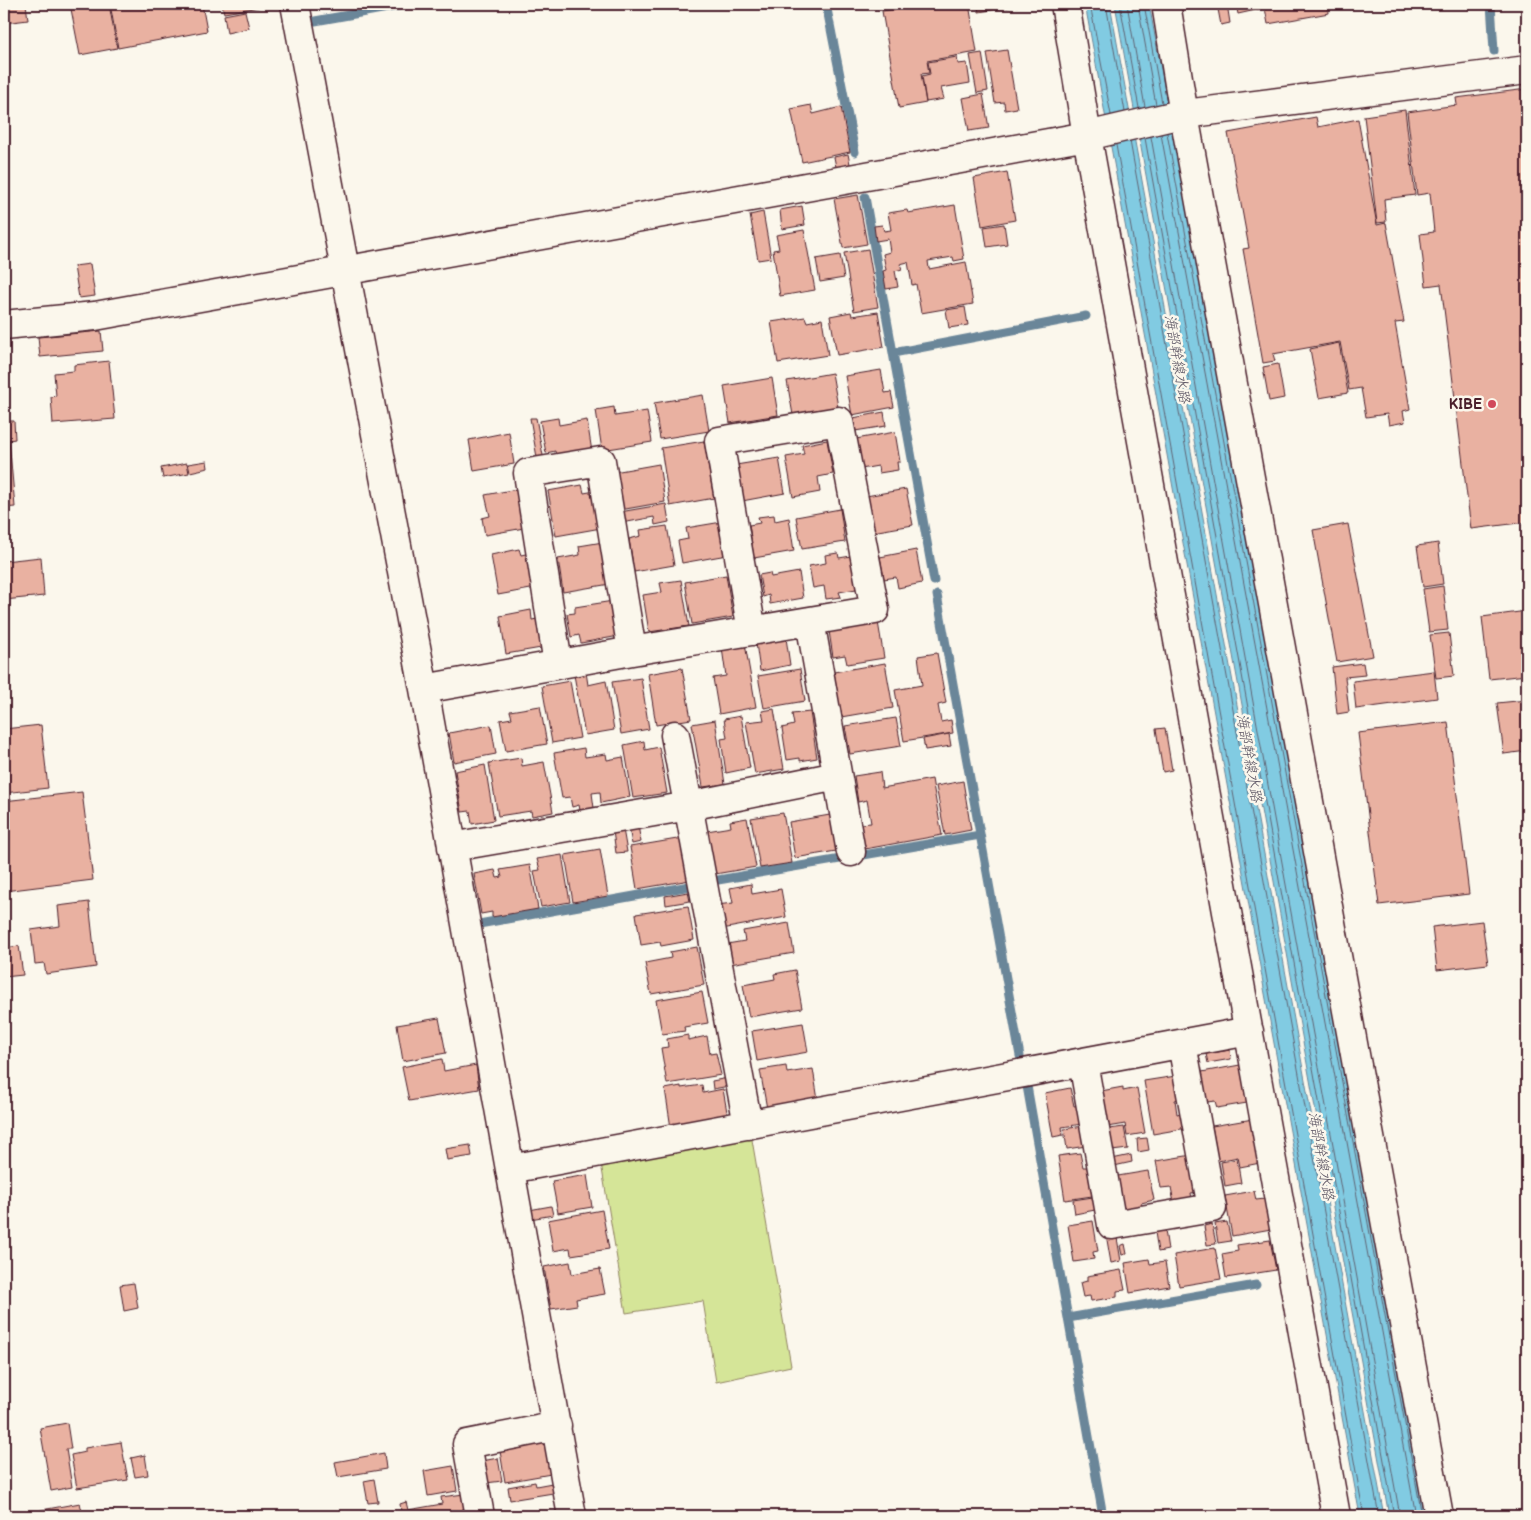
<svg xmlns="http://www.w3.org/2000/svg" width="1531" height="1520" font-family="'Balsamiq Sans','Klee One',sans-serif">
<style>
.green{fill:#d5e598;stroke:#908262}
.water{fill:#81cbe2;stroke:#6b8699}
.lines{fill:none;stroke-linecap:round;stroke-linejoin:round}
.shore{stroke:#606474;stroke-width:1}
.stream{stroke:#6b8699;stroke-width:9}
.building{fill:#e9b1a1;stroke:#4a1f2b}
.minor-casing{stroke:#4a1f2b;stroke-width:31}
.minor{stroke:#fbf7ec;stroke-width:28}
.poi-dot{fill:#d1495b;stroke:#fbf7ec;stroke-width:2}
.labels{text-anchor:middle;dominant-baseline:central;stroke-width:5;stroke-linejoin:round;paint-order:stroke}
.poi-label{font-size:14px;font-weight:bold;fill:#4a1f2b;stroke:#fbf7ec;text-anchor:end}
.water-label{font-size:15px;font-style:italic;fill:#5a5362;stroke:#fbf7ec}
</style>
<rect width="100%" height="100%" fill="#fbf7ec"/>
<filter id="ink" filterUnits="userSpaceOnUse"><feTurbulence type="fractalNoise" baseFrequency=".02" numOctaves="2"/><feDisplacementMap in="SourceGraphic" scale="10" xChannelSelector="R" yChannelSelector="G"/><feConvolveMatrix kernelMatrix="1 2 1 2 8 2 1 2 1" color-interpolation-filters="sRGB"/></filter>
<g filter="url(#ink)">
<path class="green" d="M751 1134 791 1366 716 1382 703 1301 626 1313 601 1163Z"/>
<path class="water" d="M1085 4H1110L1384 1516H1360Z
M1115 4H1149L1427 1516H1389Z"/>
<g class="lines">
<path class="shore" d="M1090 4 1111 115
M1106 4 1125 112
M1120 4 1139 108
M1127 4 1145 107
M1138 4 1156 105
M1144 4 1162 103
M1167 133 1422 1516
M1161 134 1416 1516
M1151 137 1400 1516
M1145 138 1394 1516
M1130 141 1379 1516
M1116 145 1364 1516"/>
<path class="stream" d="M826 4 855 152
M1491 4 1494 51
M315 21 410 4
M865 197 934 581
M893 353 1086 316
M937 595 1020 1056
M718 880 980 835
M479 924 690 886
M1027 1086 1103 1516
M1068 1318 1256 1285"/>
</g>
<path class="building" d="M4 4H26L28 20 4 23Z
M70 4H109L117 48 80 55Z
M110 4H202L207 31 118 48Z
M222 4H258L259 7 224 13Z
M903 4H929L930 8 956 4H969L977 52 927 61 929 73 921 74 926 103 899 108 882 11 903 8Z
M977 4H1027L979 12Z
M1217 4H1227L1230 23 1221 25Z
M1236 4H1328L1329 13 1268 24 1265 8 1238 14Z
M245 11 249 28 227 33 224 15Z
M1007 50 1017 108 1005 110 1004 102 995 103 987 53Z
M982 53 988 91 977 93 970 55Z
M957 57 958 64 967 63 970 83 941 88 944 99 926 102 922 76 930 74 928 62Z
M1527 89V522L1471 529 1441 284 1426 286 1420 234 1434 232 1430 193 1417 195 1407 112 1457 105 1456 98Z
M983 94 989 128 969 131 963 98Z
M811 105 813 114 841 107 850 152 802 162 791 109Z
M1405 110 1415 195 1384 199 1386 222 1377 223 1364 116Z
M1316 117 1318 127 1358 119 1377 225 1386 223 1404 322 1395 323 1410 409 1403 411 1405 422 1389 425 1387 414 1366 417 1361 388 1349 390 1340 342 1273 354 1275 361 1263 363 1243 249 1249 248 1228 133Z
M848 154 851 169 837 172 834 157Z
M1007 172 1015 220 982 226 974 178Z
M858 195 867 244 843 248 834 199Z
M955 205 964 259 954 261 953 257 928 261 929 269 966 262 973 304 921 313 916 284 912 285 908 262 900 264 902 269 895 271 898 287 886 289 883 271 886 270 883 254 890 252 888 239 876 241 874 226 882 225 884 231 891 230 888 213 907 210 908 213Z
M802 206 805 225 782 229 780 210Z
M763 212 771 258 758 260 750 215Z
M1004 224 1007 244 987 247 984 227Z
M804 230 815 290 780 296 773 250 779 249 776 235Z
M868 249 878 307 854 311 844 253Z
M840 255 844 278 820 282 816 259Z
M90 264 95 296 79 298 74 266Z
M965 307 968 325 949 328 946 310Z
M851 312 852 316 878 312 884 347 837 355 830 316Z
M805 317 807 322 822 319 828 355 778 363 771 322Z
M101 331 103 351 40 357 38 337Z
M1339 343 1348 393 1319 398 1310 349Z
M109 361 115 419 53 424 51 397 56 396 54 373 74 371V365Z
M1278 364 1284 398 1269 401 1263 367Z
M881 370 885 393 891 392 894 407 852 415 845 376Z
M832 373 838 407 793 415 787 381Z
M772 378 778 415 730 423 724 386Z
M703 395 709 431 660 439 654 403Z
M614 407 615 416 647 411 652 442 602 450 596 410Z
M884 412 886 426 855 431 853 418Z
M530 418H536L544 461 538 463Z
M558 418 559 425 587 420 592 452 556 458 555 451 546 453 540 421Z
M4 421H14L15 439 9 440 15 507 4 508Z
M509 432 514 464 474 471 469 440Z
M895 432 900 462H897L898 470 879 473 878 466 861 469 856 439Z
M827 440 833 474 818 477 820 492 793 497 786 457 804 454 802 445Z
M704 441 714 498 670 506 661 448Z
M779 458 785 493 742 501 736 465Z
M207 461 208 468 190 472 188 464Z
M187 463 189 473 163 478 161 468Z
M659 464 665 502 620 510 614 472Z
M582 485 584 493 595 491 601 528 556 536 548 491Z
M517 489 524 528 485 535 482 518 490 516 485 495Z
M906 489 913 525 872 532 866 496Z
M666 504 669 522 655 525 654 517 622 523 620 512Z
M840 509 845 542 802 549 796 517Z
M774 515 775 521 789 518 794 551 754 558 749 525 760 523 758 517Z
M722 522 727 555 682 563 678 541 688 539 686 528Z
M1348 524 1373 656 1337 662 1313 530Z
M667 526 674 565 634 572 629 539 641 536 640 530Z
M603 542 610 584 563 592 558 559 580 555 579 546Z
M1438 543 1443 584 1423 587 1417 546Z
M519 549 521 555 530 553 536 588 498 595 491 555Z
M916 550 922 583 898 588 896 577 884 579 880 557Z
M838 553 839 558 851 556 856 589 839 592 841 597 826 599 824 586 813 588 809 566 826 563 825 555Z
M41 557 44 596 4 600V561Z
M799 572 803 598 770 604 769 595 763 597 759 575 770 573 771 577Z
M726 575 733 617 692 624 685 582Z
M681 580 689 626 649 632 643 595 662 592 660 583Z
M1443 586 1448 630 1429 632 1423 589Z
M613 601 619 636 581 643 579 635 571 637 567 614 575 613V607Z
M531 610 532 620 542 618 547 647 506 654 500 616Z
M1527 611V675L1489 679 1482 617Z
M878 622 884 658 847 664 845 655 833 657 829 631Z
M1449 633 1454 676 1436 678 1430 635Z
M786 638 790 665 760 671 756 643Z
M745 644 756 707 719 714 713 678 726 676 722 648Z
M937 653 946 703 938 705 941 722 951 720 953 733 904 741 895 690 922 685 918 656Z
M885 663 893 708 841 717 834 672Z
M1363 663 1365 675 1345 677 1349 712 1337 714 1332 667Z
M682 668 691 719 656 725 648 674Z
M800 669 805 701 764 708 758 676Z
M1434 671 1437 698 1356 709 1353 681Z
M586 672 588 685 606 681 614 730 585 735 574 675Z
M641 678 649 729 621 734 612 682Z
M570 681 580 738 552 743 542 686Z
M1527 700V751L1504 754 1497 703Z
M540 706 547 744 506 751 500 720 512 718 510 711Z
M774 709 784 769 755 774 746 722 764 720 762 711Z
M810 712 817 758 800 761V758L787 760 782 728 794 725 792 714Z
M741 716 750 768 726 773 721 739 727 738 724 719Z
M896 718 901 746 850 754 845 726Z
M715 720 725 784 703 787 692 724Z
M1448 722 1469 894 1379 905 1358 733Z
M41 725 48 788 4 793V729Z
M491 725 496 754 454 762 449 733Z
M1165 728 1172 770 1163 772 1156 729Z
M949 734 951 746 925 750 923 739Z
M644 741 645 750 659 747 667 793 633 798 624 745Z
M584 748 585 757 606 754 607 760 623 757 630 797 601 803 600 792 592 793 594 808 580 810 579 805 572 807 570 797 562 798 554 753Z
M521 758 522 766 544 762 553 812 532 816 531 811 498 816 489 763Z
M485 765 494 820 472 824 470 811 462 812 455 771Z
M880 772 882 788 932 779 942 835 865 849 860 824 871 823 867 800 858 802 854 776Z
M963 781 971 830 945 835 936 786Z
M82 792 93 880 4 891V801Z
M783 813 792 863 760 868 751 818Z
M830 815 836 851 795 858 789 822Z
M747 818 756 867 715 874 707 831 731 827 730 821Z
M638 826 641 842 632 844 629 828Z
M623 829 627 852 616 853 613 831Z
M683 838 690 880 637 889 630 847Z
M600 849 608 896 573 902 565 855Z
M562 855 570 902 541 907 534 871 540 870 537 859Z
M1524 858H1527V885Z
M530 865 538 909 492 917V912L481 914 474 874 495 870 497 878 502 877 500 870Z
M751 884 752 894 781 889 786 917 722 929 717 905 733 903 730 888Z
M688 892 690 901 666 905 665 896Z
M89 902 96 967 46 974 44 963 35 964 31 930 60 926 58 906Z
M688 906 694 940 661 946 660 942 641 945 636 914Z
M1482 921 1488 964 1437 970 1432 927Z
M789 923 794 953 730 964 727 944 745 941 743 931Z
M19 946 23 975 4 977V948Z
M697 947 704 985 651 994 645 963 671 958 670 952Z
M795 970 802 1008 749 1017 743 985 775 979 774 974Z
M702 992 708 1023 684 1027 685 1031 662 1034 656 1000Z
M439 1018 446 1053 403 1061 397 1025Z
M803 1023 808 1052 757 1061 752 1031Z
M688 1035V1040L707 1036 710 1054 716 1053 721 1075 667 1084 661 1048 668 1047 667 1039Z
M1230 1050 1231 1059 1208 1063 1206 1054Z
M442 1059 444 1071 476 1065 479 1089 409 1101 402 1067Z
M1240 1065 1247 1103 1217 1108 1215 1101 1207 1102 1202 1072Z
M786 1066 787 1073 813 1069 818 1100 767 1109 760 1070Z
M1176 1076 1180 1099 1175 1100 1177 1114 1185 1112 1187 1128 1153 1134 1144 1081Z
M728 1078 729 1086 713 1089 712 1081Z
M702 1085 703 1093 723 1089 728 1118 671 1128 665 1089 681 1086V1088Z
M1123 1087V1091L1137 1088 1145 1133 1127 1136 1125 1124 1107 1127 1101 1091Z
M1070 1088 1074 1106 1079 1105 1082 1124 1062 1127 1063 1135 1053 1137 1045 1093Z
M1253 1119 1260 1163 1240 1167 1238 1157 1218 1161 1212 1126Z
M1083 1126 1086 1146 1067 1149 1064 1129Z
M1124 1127 1128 1149 1112 1151 1109 1129Z
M1147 1138 1149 1150 1138 1152 1137 1139Z
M470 1145 472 1156 447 1160 445 1149Z
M1080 1153 1083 1167H1087L1092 1196 1065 1200 1058 1156Z
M1131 1155 1132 1162 1114 1166 1112 1159Z
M1192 1155 1199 1192 1191 1193 1192 1200 1174 1203 1171 1187 1161 1188 1156 1161Z
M1237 1159 1241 1183 1225 1186 1221 1162Z
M1148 1171 1154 1200 1141 1203 1142 1208 1124 1212 1118 1176Z
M587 1175 592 1207 558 1213 552 1181Z
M1254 1191 1256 1200 1265 1199 1271 1229 1232 1236 1225 1196Z
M1093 1197 1095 1210 1075 1214 1073 1200Z
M551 1206 553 1215 530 1219 529 1210Z
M602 1210 609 1249 571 1255 570 1248 553 1251 548 1220Z
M1093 1221 1098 1251 1093 1252 1094 1259 1074 1262 1068 1225Z
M1227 1222 1231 1241 1218 1243 1215 1224Z
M1212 1224 1216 1244 1207 1245 1204 1226Z
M1165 1230 1168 1250 1158 1252 1155 1232Z
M1117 1238 1121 1261 1111 1263 1107 1240Z
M1270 1240 1276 1270 1226 1278 1222 1254 1238 1251 1237 1245Z
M1125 1244 1127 1254 1122 1255 1120 1246Z
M1215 1248 1221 1279 1179 1286 1174 1255Z
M1149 1259 1150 1264 1165 1262 1169 1286 1130 1293 1125 1263Z
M570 1262 572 1274 600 1269 605 1294 576 1299 577 1305 551 1309 544 1267Z
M1121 1270 1125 1290 1117 1291V1297L1091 1301 1090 1296 1083 1297 1080 1283 1087 1281V1276Z
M134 1283 138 1308 124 1311 120 1285Z
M67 1423 71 1449H66L72 1487 51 1491 40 1428Z
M121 1442 128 1480 77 1488 71 1455 85 1452V1448Z
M545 1443 551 1474 505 1482 500 1451Z
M384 1453 386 1469 338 1477 335 1462Z
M145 1455 148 1475 135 1477 131 1458Z
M498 1458 502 1481 486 1483 482 1461Z
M453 1466 457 1491 428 1496 424 1471Z
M374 1479 378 1502 368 1503 364 1481Z
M535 1482 536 1486 552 1483 553 1493 510 1500 508 1487Z
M464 1494 467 1507 463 1508 464 1516H399V1511H401L400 1504 406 1502 408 1510 442 1504 441 1497Z
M80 1503 83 1516H32L31 1512Z"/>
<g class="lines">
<g class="minor-casing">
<path id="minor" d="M295 4 424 689 572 1516
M1065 4 1087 136 1336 1516
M1166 4 1184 115 1439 1516
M4 325 95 316 1087 136 1177 115 1527 70
M810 621 851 852
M558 664 528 473 601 461 632 651
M424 689 632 651 875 610 839 421 719 441 752 631
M675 735 748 1125
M452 847 689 806 837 776
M1083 1062 1112 1225 1212 1208 1182 1044
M510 1169 1249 1031
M480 1516 467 1444 557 1426"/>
</g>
<use href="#minor" class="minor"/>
</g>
</g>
<circle class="poi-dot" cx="1492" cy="404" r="5"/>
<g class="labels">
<g class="poi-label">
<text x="1482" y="404">KIBE</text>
</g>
<g class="water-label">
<text transform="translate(1177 359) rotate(80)">海部幹線水路</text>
<text transform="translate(1249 758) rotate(80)">海部幹線水路</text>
<text transform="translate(1321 1156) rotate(80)">海部幹線水路</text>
</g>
</g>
<rect width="1531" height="1520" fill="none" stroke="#fbf7ec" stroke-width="20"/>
<rect x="10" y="10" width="1511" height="1500" fill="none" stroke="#4a1f2b" stroke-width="2" filter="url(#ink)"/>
</svg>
